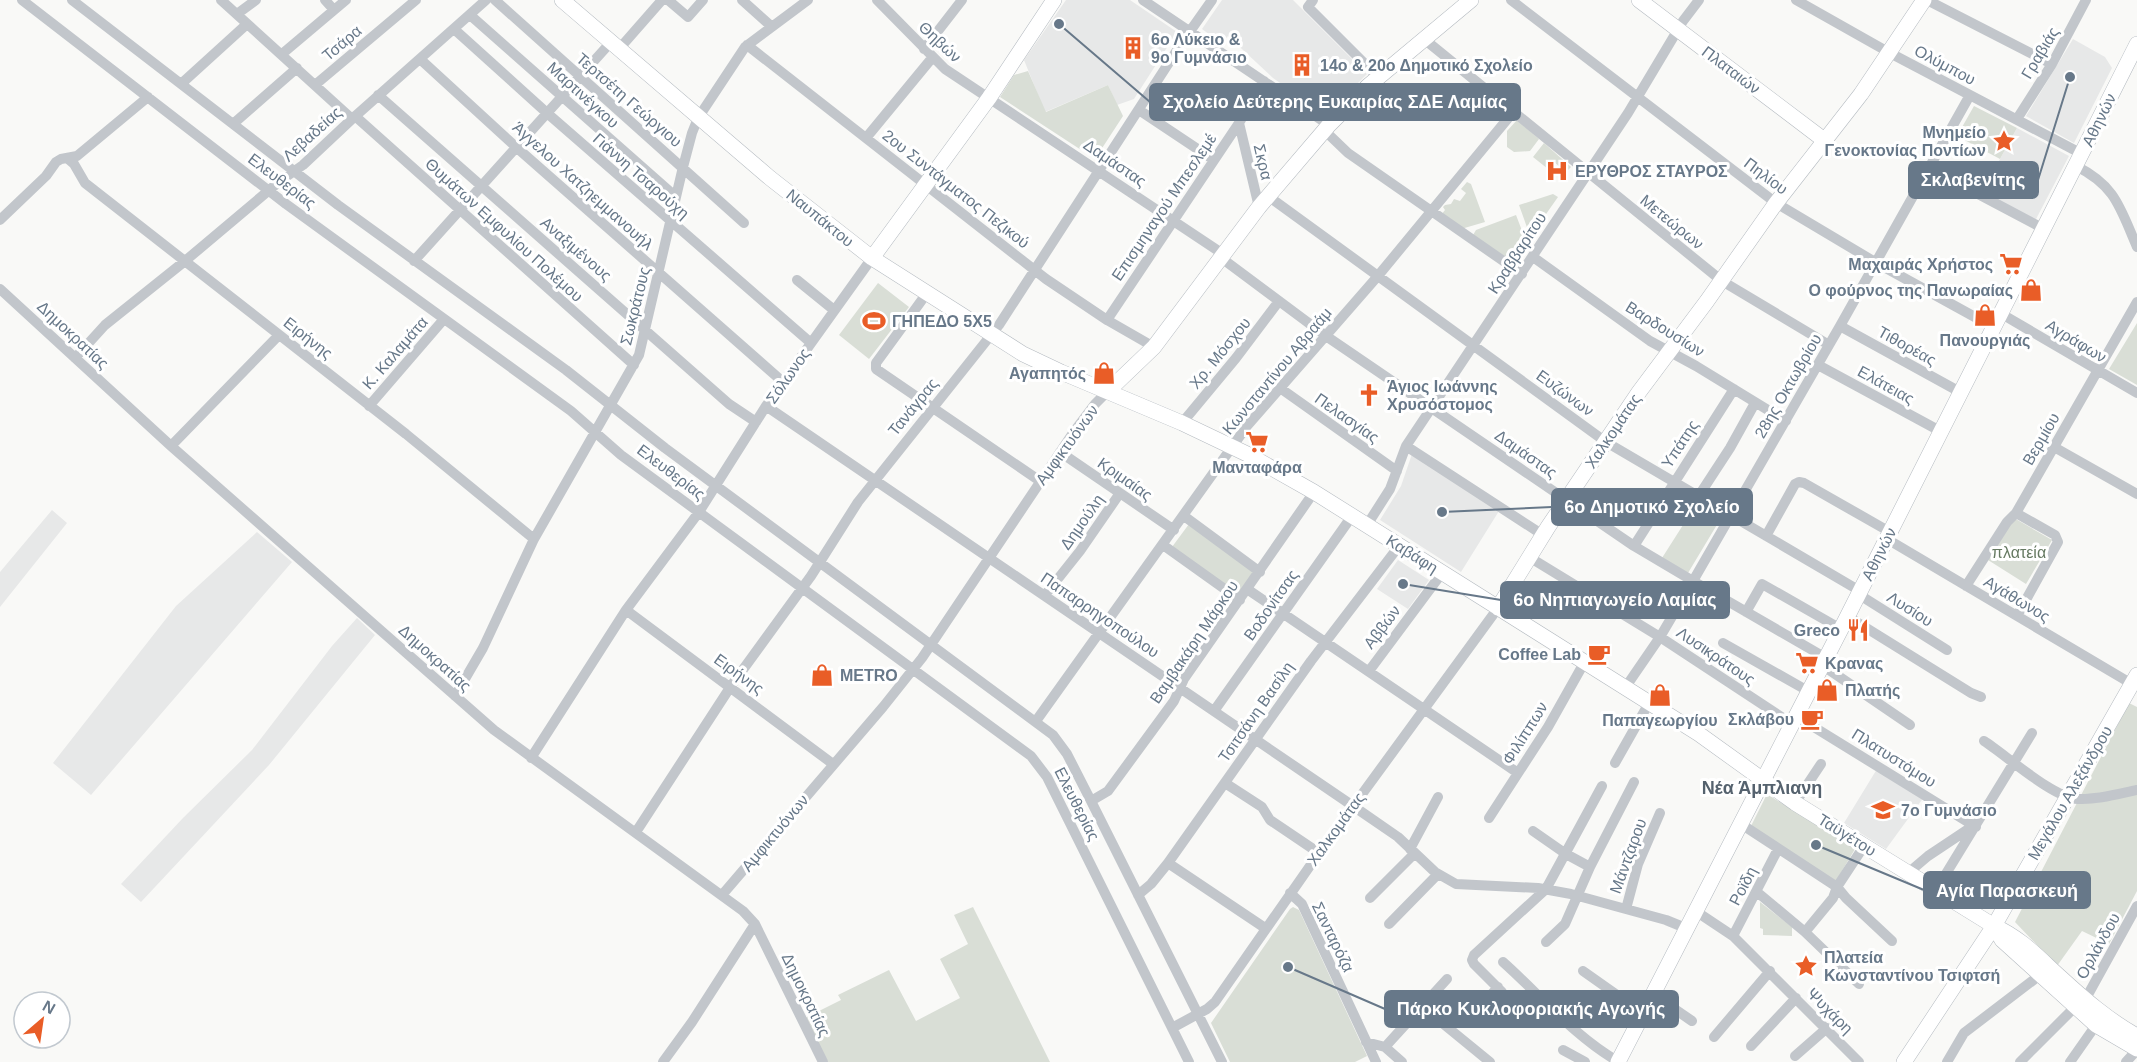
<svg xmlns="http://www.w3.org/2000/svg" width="2137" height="1062" font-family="Arial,sans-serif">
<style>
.built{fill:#e7e8e8}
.green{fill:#d9ded6}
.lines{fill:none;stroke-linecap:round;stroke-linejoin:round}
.secondary-casing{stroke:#b4bac0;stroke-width:16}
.street{stroke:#c2c6cb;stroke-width:10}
.secondary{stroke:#fff;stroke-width:15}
.labels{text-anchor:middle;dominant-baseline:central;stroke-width:6;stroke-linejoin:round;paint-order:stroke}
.poi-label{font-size:16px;font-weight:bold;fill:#677889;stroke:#fff;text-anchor:start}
.street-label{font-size:16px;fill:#677889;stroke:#fff}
.park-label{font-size:16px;fill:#667a62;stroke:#fff}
.neighbourhood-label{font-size:18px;font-weight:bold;fill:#55626e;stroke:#fff}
.leader{fill:none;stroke:#677889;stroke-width:2}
.callout-dot{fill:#677889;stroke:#fff;stroke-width:2}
.callout{fill:#677889;stroke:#677889;stroke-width:2}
.callout-label{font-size:18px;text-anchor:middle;font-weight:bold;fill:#fff}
</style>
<rect width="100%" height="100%" fill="#f9f9f7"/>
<path class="built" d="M1066 0H1130L1177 32 1134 99 1117 105 1108 85 1045 112 1024 60Z
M1222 0H1293L1367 74 1326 115 1273 78 1228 36 1221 43 1202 29Z
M2073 39 2105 57 2112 68 2074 143 2026 116Z
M2017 128 2069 156 2035 221 1982 192Z
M1412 454 1499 511 1461 572 1380 520 1401 486Z
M52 510 67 523 0 607V572Z
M257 532 292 562 91 795 53 763 176 606Z
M1398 560 1429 580 1408 609 1377 589Z
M357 618 375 635 269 765 141 902 121 884 183 818 252 750 332 646Z
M1877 769 1924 797 1886 849 1844 823Z"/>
<path class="green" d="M1028 71 1046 112 1108 85 1123 116 1095 159 1000 97 1014 75Z
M1974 106 2017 128 2000 159 1957 136Z
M1517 120 1539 139 1530 151 1514 152 1507 147V131Z
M1544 143 1571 167 1566 172 1554 162 1548 169 1533 157Z
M1467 182 1471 184 1485 222 1461 229 1441 215 1445 210 1443 207 1445 205 1451 204 1454 199 1460 201 1466 193 1461 189Z
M1553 194 1558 197 1532 234 1529 233 1519 205Z
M1516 215 1527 244 1514 263 1473 235 1476 230Z
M878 283 909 307 869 359 839 335Z
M2137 323V385L2109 369Z
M1697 503 1721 518 1688 573 1662 558Z
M2014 518 2052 540 2026 584 1988 560Z
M1189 524 1256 572 1239 595 1172 547Z
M2129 703 2137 707V891L2109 944 2082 931 2057 966 2015 922Z
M1767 794 1855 849 1836 881 1750 828Z
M1760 902 1792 927V936L1763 935V929L1760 928Z
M973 907 1050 1062H828L805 1018 841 1000 838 995 889 970 916 1021 960 998 940 959 968 944 954 915Z
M1293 907 1299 910 1367 1056 1355 1062H1230L1211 1023 1290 909Z"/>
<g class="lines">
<g class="secondary-casing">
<path id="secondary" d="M562 0 770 178 872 258 1023 354 1061 372 1182 423 1247 454 1314 492 1699 734 1795 803 1994 926C2021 938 2038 957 2060 977 2084 999 2108 1020 2137 1036
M1639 0 1824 140
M872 258 989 98 1054 0
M1108 391 1154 347 1259 207 1329 125 1368 86 1471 0
M1498 608 1548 527 1639 392 1707 301 1776 203 1861 94 1924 0
M1994 926 2002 940 2096 1025 2137 1049
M1618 1062 1841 629 2137 44
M1904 1062 1994 926 2137 675"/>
</g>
<path class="street" d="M22 0 286 204 571 411 621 455 1031 756 1047 777 1189 1062
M72 0 338 205 566 370 665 448 1053 735 1067 754 1091 801 1222 1062
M221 0 352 119
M325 0 334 10
M495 0 744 223
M668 0 688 17 703 0
M742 0 771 26
M877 0 945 69 1223 254
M1143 0 1329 125
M1313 0 1308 7 1379 78
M1511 0 1776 203 1875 262 1993 327
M1796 0 1890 53 2082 154
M1927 0 2052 64
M237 14 256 0
M470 15 676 197
M454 29 547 113 811 343
M1424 39 1722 281 1829 345
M747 45 1046 279 1107 320 1154 347
M619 49 662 0
M924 49 962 0
M282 54 346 0
M420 59 516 147 783 382
M181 84 247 24
M315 85 416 0
M378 95 729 404 756 422
M1139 110 1214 160
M355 116 634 365
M2017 119 2052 64 2086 0
M1239 123 1259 207
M233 124 297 68
M1324 130 1348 153 1522 274
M866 138 932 58
M67 158 74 164 85 183 406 434 534 539
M2076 166C2116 186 2120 208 2137 247
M1929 168 2044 229
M1268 196 1606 442 1860 591
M0 220 46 176 56 162 61 159 77 156 148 97
M1220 257 1326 336 1634 546 1693 581 1826 658
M1533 257 1650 341 1696 366 1786 421
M414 261 611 42
M797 280 834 310
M0 289 171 446 494 730 743 911 755 924 823 1062
M927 293 876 363V369L1040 481
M2000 313 2137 393
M1107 320 1239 123 1264 81
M1840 326 1960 392
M75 358 105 325 185 261 280 181 303 165 352 119 486 0
M1818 365 1940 431
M1280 388 1397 471
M369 406 444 319
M766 406 1353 806 1398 837 1435 872 1456 884 1538 888 1571 894 1666 920 1688 929
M1182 423 1236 358 1279 301
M171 446 279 335
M1406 446 1543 535
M2054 447 2137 494
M1060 452 1174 530
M1698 497 1730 448 1755 403
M2016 513 2055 535 2058 542 2017 616
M1184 516 1260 572
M1367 525 1390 489 1406 446 1628 113 1683 21 1699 0
M1766 536 1795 484 1799 482 1804 483 1890 532
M1887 539 2132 684
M1163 545 1240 600
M1634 546 1734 389
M1529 557 1660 637 1792 724
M1966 586 2007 522 2016 513 2137 302
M1247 589 1518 773
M1858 594 1947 650
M1045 595 1080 551 1120 493
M626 610 833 764
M1746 612 1762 584 1841 629
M1847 616 1971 693 1981 697
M1723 643 1808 691
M1822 665 1910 725
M1369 671 1442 573
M1625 688 1660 637 1693 581 1840 326 1970 95
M455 696 483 648 534 539 639 355 683 167 692 133 698 118 745 47 808 0
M1214 711 1352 516
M1796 716 1976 827
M1036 721 1247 426 1377 277 1514 111
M1984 741C2006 755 2053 798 2078 799 2097 800 2118 794 2137 790
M531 758 626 610 699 512 766 406 872 258
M1615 763 1649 703
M1225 783 1262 807 1270 820 1319 853
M1091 801 1108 791 1174 701 1184 679 1314 492
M1795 803 1821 764
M1489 818 1548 727 1584 663
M1741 824 1837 887 1846 898 1892 941
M1533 831 1566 854 1590 867
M636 832 731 686 811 576 858 502 999 325 1181 44 1212 0
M1410 849 1438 797
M1168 863 1265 928
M1908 873 1928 856 1973 826
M1936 890 2032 733
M1757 892 1805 932 1859 984
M1290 893 1302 904 1376 1062
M722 895 883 707 922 658 1073 433 1095 404 1108 391
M1138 895 1151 884 1168 863 1311 661 1399 546
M1370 898 1414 854
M1626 909 1638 864 1660 813
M1697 912 1733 936 1859 1062
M1389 924 1438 874
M1805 932 1833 898 1837 887 1864 846
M1733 936 1778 849
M1546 942 1565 924 1590 867 1634 782
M1503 962C1540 995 1575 1037 1619 1062
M1583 971 1644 1014
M1654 995 1692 1021
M2085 1000 2137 906
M1482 1005 1498 987
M1498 1007 1504 998 1502 992 1474 964 1472 960 1474 955 1546 889 1602 786
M1441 1022 1490 1062
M1172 1028 1207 1009 1215 1002 1319 853 1498 608
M1714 1037 1770 971
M1366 1042 1385 1047 1447 979
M1751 1046 1796 998
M1385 1047 1402 1062
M1563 1050 1585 1062
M1795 1056 1827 1028
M663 1062 692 1022 755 924
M1947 1062 1964 1033 2040 975
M2020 1062 2075 1007
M2070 1062 2096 1025
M2126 1062 2137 1050"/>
<use href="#secondary" class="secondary"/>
</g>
<defs>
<g id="building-bare" transform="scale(1.8)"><path d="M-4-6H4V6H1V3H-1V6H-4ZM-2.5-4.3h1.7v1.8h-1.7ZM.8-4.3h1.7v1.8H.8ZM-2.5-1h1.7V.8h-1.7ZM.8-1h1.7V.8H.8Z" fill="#e95d27" stroke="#fff" stroke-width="2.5" paint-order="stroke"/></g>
<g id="sight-bare" transform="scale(1.8)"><path d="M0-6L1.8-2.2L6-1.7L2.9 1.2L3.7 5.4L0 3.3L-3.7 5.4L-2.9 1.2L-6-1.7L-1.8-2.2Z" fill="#e95d27" stroke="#fff" stroke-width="2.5" paint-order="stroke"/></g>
<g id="hospital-bare" transform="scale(1.8)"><path d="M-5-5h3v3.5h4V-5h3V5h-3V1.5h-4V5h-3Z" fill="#e95d27" stroke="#fff" stroke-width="2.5" paint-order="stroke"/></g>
<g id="supermarket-bare" transform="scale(1.8)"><path d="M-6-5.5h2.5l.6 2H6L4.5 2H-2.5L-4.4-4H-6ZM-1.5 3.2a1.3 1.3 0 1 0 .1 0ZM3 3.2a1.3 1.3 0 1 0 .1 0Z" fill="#e95d27" stroke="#fff" stroke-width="2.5" paint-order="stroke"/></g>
<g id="shop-bare" transform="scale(1.8)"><path d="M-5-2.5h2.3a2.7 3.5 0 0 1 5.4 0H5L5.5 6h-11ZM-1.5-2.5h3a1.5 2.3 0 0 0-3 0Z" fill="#e95d27" stroke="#fff" stroke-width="2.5" paint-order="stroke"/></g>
<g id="stadium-bare" transform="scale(1.8)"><path d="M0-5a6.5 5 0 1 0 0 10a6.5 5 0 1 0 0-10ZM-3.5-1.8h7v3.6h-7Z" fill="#e95d27" stroke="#fff" stroke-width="2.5" paint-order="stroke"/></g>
<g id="church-bare" transform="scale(1.8)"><path d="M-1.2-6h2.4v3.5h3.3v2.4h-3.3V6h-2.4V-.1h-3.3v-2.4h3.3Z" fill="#e95d27" stroke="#fff" stroke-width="2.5" paint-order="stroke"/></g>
<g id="restaurant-bare" transform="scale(1.8)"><path d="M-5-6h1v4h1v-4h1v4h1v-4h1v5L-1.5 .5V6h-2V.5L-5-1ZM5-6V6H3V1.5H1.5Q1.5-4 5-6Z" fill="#e95d27" stroke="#fff" stroke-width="2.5" paint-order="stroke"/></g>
<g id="cafe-bare" transform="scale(1.8)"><path d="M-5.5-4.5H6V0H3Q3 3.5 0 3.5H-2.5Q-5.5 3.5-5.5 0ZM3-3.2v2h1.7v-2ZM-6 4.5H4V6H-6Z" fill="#e95d27" stroke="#fff" stroke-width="2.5" paint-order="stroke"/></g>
<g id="school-bare" transform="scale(1.8)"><path d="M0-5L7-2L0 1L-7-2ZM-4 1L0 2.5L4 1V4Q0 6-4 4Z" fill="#e95d27" stroke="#fff" stroke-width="2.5" paint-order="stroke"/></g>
</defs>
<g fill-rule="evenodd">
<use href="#building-bare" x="1133" y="48"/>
<use href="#building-bare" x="1302" y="65"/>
<use href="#sight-bare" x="2004" y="141"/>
<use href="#hospital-bare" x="1557" y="171"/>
<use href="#supermarket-bare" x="2011" y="264"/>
<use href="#shop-bare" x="2031" y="290"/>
<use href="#shop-bare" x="1985" y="315"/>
<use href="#stadium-bare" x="874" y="321"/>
<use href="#shop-bare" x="1104" y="373"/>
<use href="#church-bare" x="1369" y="395"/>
<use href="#supermarket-bare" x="1257" y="442"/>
<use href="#restaurant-bare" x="1858" y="630"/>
<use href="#cafe-bare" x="1599" y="654"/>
<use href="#supermarket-bare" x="1807" y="663"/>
<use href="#shop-bare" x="822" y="675"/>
<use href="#shop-bare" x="1827" y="690"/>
<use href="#shop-bare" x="1660" y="695"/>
<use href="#cafe-bare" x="1812" y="719"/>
<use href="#school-bare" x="1883" y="810"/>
<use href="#sight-bare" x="1806" y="966"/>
</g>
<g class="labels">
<g class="poi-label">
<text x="1151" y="39">6ο Λύκειο &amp;<tspan x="1151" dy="18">9ο Γυμνάσιο</tspan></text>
<text x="1320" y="65">14ο &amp; 20ο Δημοτικό Σχολείο</text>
<text x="1986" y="132" text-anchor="end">Μνημείο<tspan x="1986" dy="18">Γενοκτονίας Ποντίων</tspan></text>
<text x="1575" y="171">ΕΡΥΘΡΟΣ ΣΤΑΥΡΟΣ</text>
<text x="1993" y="264" text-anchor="end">Μαχαιράς Χρήστος</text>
<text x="2013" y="290" text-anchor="end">Ο φούρνος της Πανωραίας</text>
<text x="892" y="321">ΓΗΠΕΔΟ 5X5</text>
<text x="1985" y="340" text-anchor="middle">Πανουργιάς</text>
<text x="1086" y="373" text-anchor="end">Αγαπητός</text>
<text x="1387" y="386">Άγιος Ιωάννης<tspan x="1387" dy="18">Χρυσόστομος</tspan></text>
<text x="1257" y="467" text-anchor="middle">Μανταφάρα</text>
<text x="1840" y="630" text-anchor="end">Greco</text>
<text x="1581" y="654" text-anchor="end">Coffee Lab</text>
<text x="1825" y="663">Κρανας</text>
<text x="840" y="675">METRO</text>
<text x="1845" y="690">Πλατής</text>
<text x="1794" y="719" text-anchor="end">Σκλάβου</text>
<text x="1660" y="720" text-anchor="middle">Παπαγεωργίου</text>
<text x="1901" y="810">7ο Γυμνάσιο</text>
<text x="1824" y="957">Πλατεία<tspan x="1824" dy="18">Κωνσταντίνου Τσιφτσή</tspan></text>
</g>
<g class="street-label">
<text transform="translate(940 42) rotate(43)">Θηβών</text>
<text transform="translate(342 43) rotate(-40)">Τσάρα</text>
<text transform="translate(2040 53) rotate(-59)">Γραβιάς</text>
<text transform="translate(1945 65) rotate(28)">Ολύμπου</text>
<text transform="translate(1731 70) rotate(37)">Πλαταιών</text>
<text transform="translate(583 95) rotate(42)">Μαρτινέγκου</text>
<text transform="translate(629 100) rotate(41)">Τερτσέτη Γεώργιου</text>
<text transform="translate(2099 120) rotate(-64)">Αθηνών</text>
<text transform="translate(312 134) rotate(-42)">Λεβαδείας</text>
<text transform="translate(1263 162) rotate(77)">Σκρα</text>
<text transform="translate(1115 163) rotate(34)">Δαμάστας</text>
<text transform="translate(641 176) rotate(41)">Γιάννη Τσαρούχη</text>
<text transform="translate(1766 176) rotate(37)">Πηλίου</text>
<text transform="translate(282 181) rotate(37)">Ελευθερίας</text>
<text transform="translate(583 186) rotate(42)">Άγγελου Χατζηεμμανουήλ</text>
<text transform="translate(956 189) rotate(38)">2ου Συντάγματος Πεζικού</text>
<text transform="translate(1164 207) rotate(-56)">Επισμηναγού Μπεσλεμέ</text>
<text transform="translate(820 218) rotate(39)">Ναυπάκτου</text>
<text transform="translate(1672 222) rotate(39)">Μετεώρων</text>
<text transform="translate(504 230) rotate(42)">Θυμάτων Εμφυλίου Πολέμου</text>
<text transform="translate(576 249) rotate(41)">Αναξιμένους</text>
<text transform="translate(1517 253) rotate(-57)">Κραββαρίτου</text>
<text transform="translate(635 306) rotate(-76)">Σωκράτους</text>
<text transform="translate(1665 329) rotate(32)">Βαρδουσίων</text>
<text transform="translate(73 335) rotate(43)">Δημοκρατίας</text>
<text transform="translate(308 338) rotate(38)">Ειρήνης</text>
<text transform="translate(2076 341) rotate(31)">Αγράφων</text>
<text transform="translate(1907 346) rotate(29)">Τιθορέας</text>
<text transform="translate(395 353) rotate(-49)">Κ. Καλαμάτα</text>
<text transform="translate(1220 353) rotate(-51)">Χρ. Μόσχου</text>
<text transform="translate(1277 371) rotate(-50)">Κωνσταντίνου Αβραάμ</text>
<text transform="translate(788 376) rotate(-55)">Σόλωνος</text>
<text transform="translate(1886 385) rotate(29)">Ελάτειας</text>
<text transform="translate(1788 386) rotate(-60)">28ης Οκτωβρίου</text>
<text transform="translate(1565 393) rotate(36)">Ευζώνων</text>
<text transform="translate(913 407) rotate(-51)">Τανάγρας</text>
<text transform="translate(1347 418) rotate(35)">Πελασγίας</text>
<text transform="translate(1613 431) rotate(-56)">Χαλκομάτας</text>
<text transform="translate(2041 439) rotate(-60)">Βερμίου</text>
<text transform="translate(1680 444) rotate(-57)">Υπάτης</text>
<text transform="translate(1067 445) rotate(-54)">Αμφικτυόνων</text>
<text transform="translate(1526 454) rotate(35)">Δαμάστας</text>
<text transform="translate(671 472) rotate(37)">Ελευθερίας</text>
<text transform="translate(1125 479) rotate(35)">Κριμαίας</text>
<text transform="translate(1082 522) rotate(-55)">Δημούλη</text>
<text transform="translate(1412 554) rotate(32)">Καβάφη</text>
<text transform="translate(1879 554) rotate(-63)">Αθηνών</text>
<text transform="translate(2017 599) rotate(31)">Αγάθωνος</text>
<text transform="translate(1271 605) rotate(-55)">Βοδονίτσας</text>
<text transform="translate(1910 609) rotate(32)">Λυσίου</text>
<text transform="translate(1100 615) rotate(34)">Παπαρρηγοπούλου</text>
<text transform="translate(1382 627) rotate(-53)">Αββών</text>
<text transform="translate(1194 642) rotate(-56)">Βαμβακάρη Μάρκου</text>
<text transform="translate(1716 656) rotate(34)">Λυσικράτους</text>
<text transform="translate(435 658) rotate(42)">Δημοκρατίας</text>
<text transform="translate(739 674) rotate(36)">Ειρήνης</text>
<text transform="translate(1256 712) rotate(-55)">Τσιτσάνη Βασίλη</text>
<text transform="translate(1525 733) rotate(-58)">Φιλίππων</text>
<text transform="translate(1894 758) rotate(32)">Πλατυστόμου</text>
<text transform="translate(2070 793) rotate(-60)">Μεγάλου Αλεξάνδρου</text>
<text transform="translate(1077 804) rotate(63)">Ελευθερίας</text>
<text transform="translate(1336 829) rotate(-54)">Χαλκομάτας</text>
<text transform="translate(775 833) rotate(-50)">Αμφικτυόνων</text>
<text transform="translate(1847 835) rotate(32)">Ταϋγέτου</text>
<text transform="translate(1628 856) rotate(-70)">Μάντζαρου</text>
<text transform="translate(1743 886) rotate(-62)">Ροϊδη</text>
<text transform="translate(1333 937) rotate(64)">Σανταρόζα</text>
<text transform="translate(2098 946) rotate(-61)">Ορλάνδου</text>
<text transform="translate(806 995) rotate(64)">Δημοκρατίας</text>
<text transform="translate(1830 1011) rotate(45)">Ψυχάρη</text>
</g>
<g class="park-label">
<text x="2019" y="552">πλατεία</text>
</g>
<g class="neighbourhood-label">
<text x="1762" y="788">Νέα Άμπλιανη</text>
</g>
</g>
<path class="leader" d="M1059 24L1150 102M2070 77L2038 180M1442 512L1552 507M1403 584L1501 600M1816 845L1924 890M1288 967L1385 1009"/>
<g class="callout-dot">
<circle cx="1059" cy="24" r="6"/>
<circle cx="2070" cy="77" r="6"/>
<circle cx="1442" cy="512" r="6"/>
<circle cx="1403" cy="584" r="6"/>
<circle cx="1816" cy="845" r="6"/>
<circle cx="1288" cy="967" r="6"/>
</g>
<g class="callout">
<rect x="1150" y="84" width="370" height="36" rx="6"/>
<rect x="1909" y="162" width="129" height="36" rx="6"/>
<rect x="1552" y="489" width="200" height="36" rx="6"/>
<rect x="1501" y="582" width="228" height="36" rx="6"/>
<rect x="1924" y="872" width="166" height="36" rx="6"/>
<rect x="1385" y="991" width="293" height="36" rx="6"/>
</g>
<g class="callout-label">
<text x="1335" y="108">Σχολείο Δεύτερης Ευκαιρίας ΣΔΕ Λαμίας</text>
<text x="1973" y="186">Σκλαβενίτης</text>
<text x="1652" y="513">6ο Δημοτικό Σχολείο</text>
<text x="1615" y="606">6ο Νηπιαγωγείο Λαμίας</text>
<text x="2007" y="897">Αγία Παρασκευή</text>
<text x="1531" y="1015">Πάρκο Κυκλοφοριακής Αγωγής</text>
</g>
<g transform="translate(42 1020) rotate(29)"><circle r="28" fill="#ffffff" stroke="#c2c9d0" stroke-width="1.5"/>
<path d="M0-4.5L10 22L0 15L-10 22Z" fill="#e95d27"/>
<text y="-9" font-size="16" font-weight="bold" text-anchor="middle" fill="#677889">N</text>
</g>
</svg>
